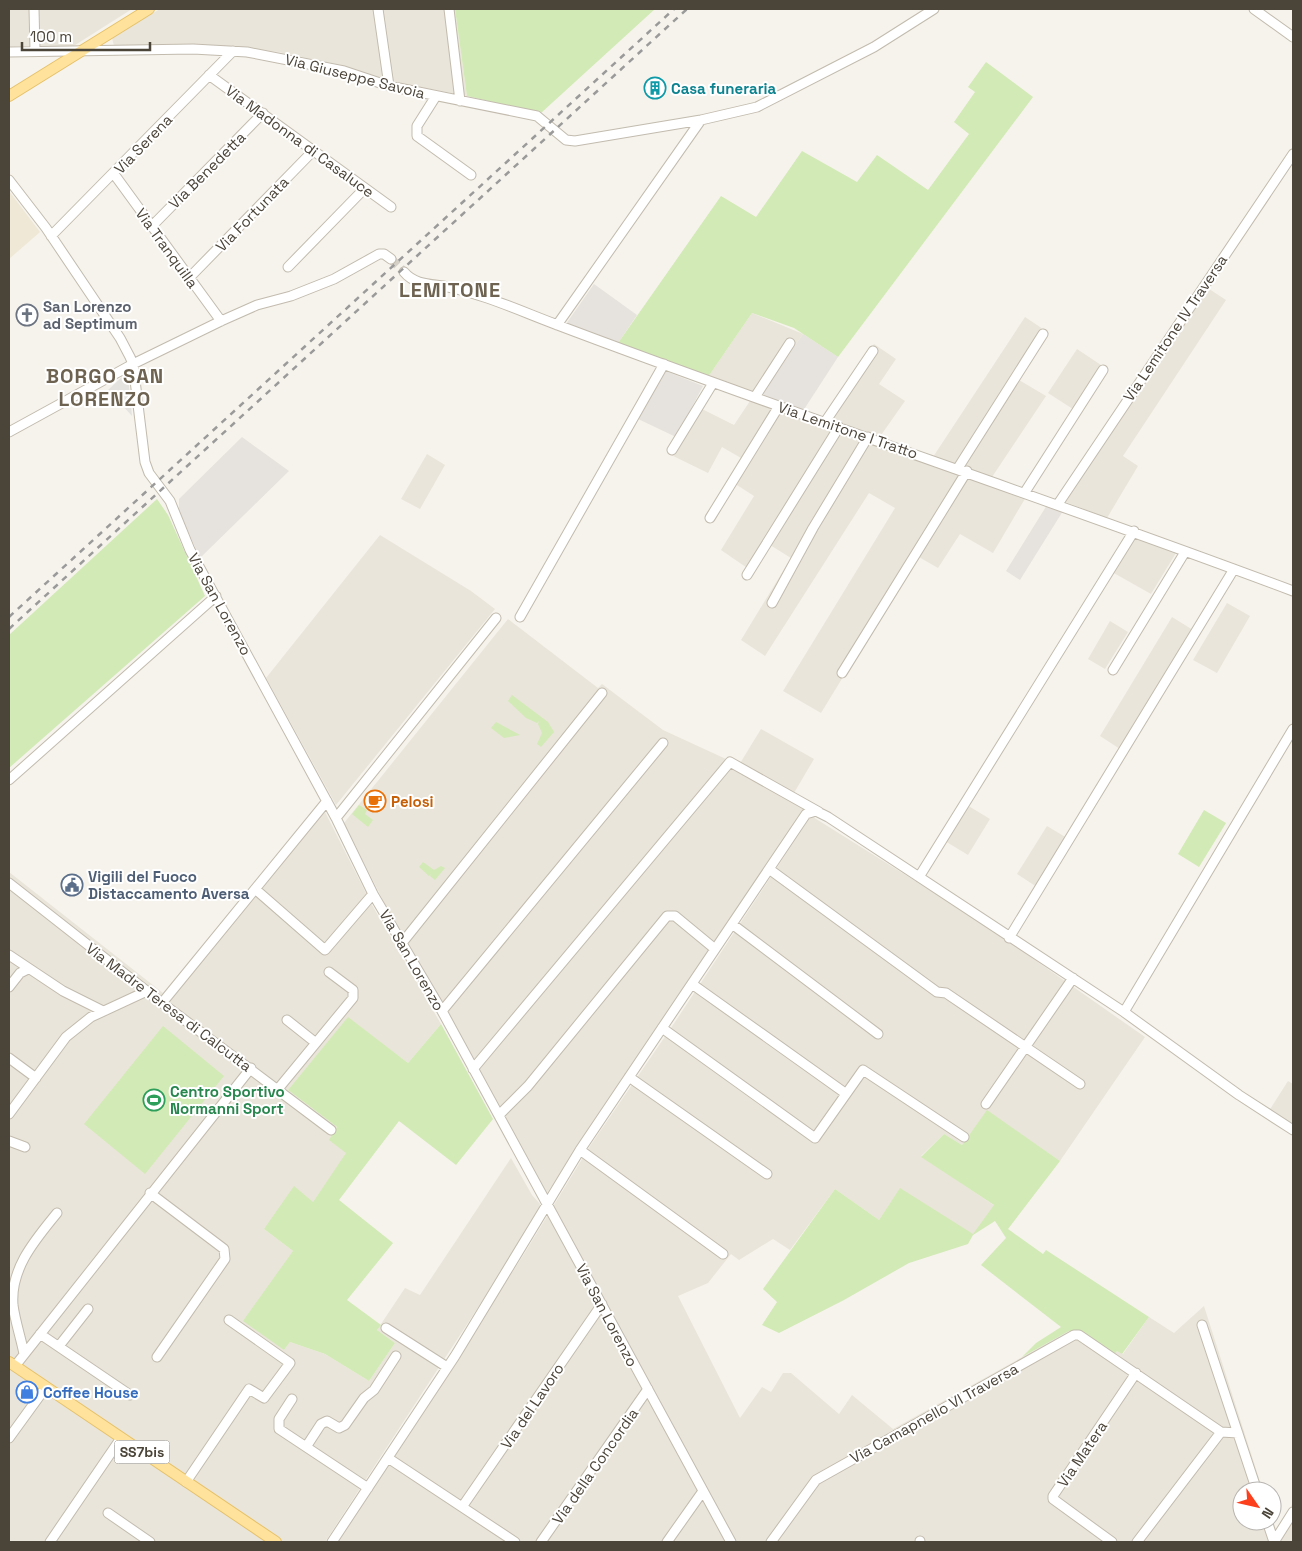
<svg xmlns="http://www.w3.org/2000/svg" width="1302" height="1551" font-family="'Space Grotesk',sans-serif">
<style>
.residential{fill:#eae5da}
.industrial{fill:#e6e2dd}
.education{fill:#efe8d6}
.green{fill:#d2eab5}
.parking{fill:#e5e3e0}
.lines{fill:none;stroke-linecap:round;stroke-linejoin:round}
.minor-tunnel{stroke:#d4d0c8;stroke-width:9;stroke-dasharray:9 4.5;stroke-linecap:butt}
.minor-casing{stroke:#c2bbae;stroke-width:11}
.major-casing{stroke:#e6c16a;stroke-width:12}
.minor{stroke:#fff;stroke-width:9}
.major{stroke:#ffe39c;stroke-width:10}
.rail{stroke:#9a9a9a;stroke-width:2.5;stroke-dasharray:6 6;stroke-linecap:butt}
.labels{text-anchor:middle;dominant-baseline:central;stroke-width:4;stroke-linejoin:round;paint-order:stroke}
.shield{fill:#fff;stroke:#817c74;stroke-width:1}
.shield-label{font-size:14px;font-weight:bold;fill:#4b4439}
.street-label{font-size:15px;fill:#4b4439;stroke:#fff}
.culture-label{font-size:15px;font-weight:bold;fill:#0d838f;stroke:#fff;text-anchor:start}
.worship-label{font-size:15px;font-weight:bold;fill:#5b616d;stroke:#fff;text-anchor:start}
.food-label{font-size:15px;font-weight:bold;fill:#c56008;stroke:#fff;text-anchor:start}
.service-label{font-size:15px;font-weight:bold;fill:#4e5e75;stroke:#fff;text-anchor:start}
.leisure-label{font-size:15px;font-weight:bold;fill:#27864d;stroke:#fff;text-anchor:start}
.shop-label{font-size:15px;font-weight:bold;fill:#366cbe;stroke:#fff;text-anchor:start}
.district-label{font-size:20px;font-weight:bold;letter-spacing:1px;fill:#6e6250;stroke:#fff}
</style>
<rect width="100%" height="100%" fill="#f6f3ec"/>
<path class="residential" d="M9 9H132L72 47 9 49Z
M160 9H455L467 96 389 81 341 65 278 52 231 46H114L112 38Z
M1200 283 1226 300 1123 456 1138 466 1107 518 1058 499Z
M752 313 803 334 761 396 708 377Z
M1025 317 1049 333 1019 380 1046 396 992 477 933 457Z
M874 344 896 359 879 384 905 401 879 438 832 419 822 418Z
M1077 349 1107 369 1079 413 1048 393Z
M750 401 1026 497 993 553 960 534 938 568 917 556 821 713 783 691 895 508 869 493 765 656 741 640 791 558 770 545 753 572 721 550 754 496 729 480 741 458 722 447 708 473 667 453 694 405 734 425Z
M427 454 445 465 420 509 401 499Z
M380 535 471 591 495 609 336 805 266 678Z
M1134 537 1176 553 1151 594 1112 572Z
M1227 603 1250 616 1217 673 1193 660Z
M1172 617 1193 630 1120 749 1100 736Z
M508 619 598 688 602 684 663 730 739 765 761 729 814 759 794 793 809 802 545 1196 407 948 344 823Z
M1110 621 1128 632 1105 669 1088 659Z
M320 802 372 905 441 1024 408 1063 348 1018 288 1090 337 1127 347 1153 313 1202 264 1229 293 1251 284 1350 290 1342 325 1354 369 1381 395 1343 377 1330 405 1288 420 1295 511 1158 532 1195 540 1204 537 1217 325 1542H284L9 1357V872L163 993Z
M967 805 990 819 968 855 945 841Z
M813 817 979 921 1145 1037 1060 1161 987 1111 962 1145 944 1134 921 1156 995 1206 973 1235 900 1189 879 1220 835 1189 790 1250 773 1239 739 1260 731 1254 708 1283 678 1296 740 1418 762 1387 771 1392 783 1373H791L839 1414 852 1395 893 1429 1069 1331 1110 1360 1117 1351 1123 1354 1149 1317 1174 1333 1204 1306 1263 1491H1242V1521H1272V1518L1276 1529 1293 1503V1542H335L403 1443 524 1254 590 1146 675 1022 809 819Z
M1047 826 1067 838 1037 887 1017 874Z
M1288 1081 1293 1084V1135L1265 1117Z
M9 1368 270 1542H9Z"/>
<path class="industrial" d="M594 284 637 315 618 343 566 324Z
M803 334 838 357 803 411 761 396Z
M663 370 703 386 676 437 636 418Z
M242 437 289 471 200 558 179 511V499Z
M1047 505 1063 511 1020 580 1006 571Z"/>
<path class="education" d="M9 191 40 232 9 259Z"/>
<path class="green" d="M455 9H655L541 113 467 96Z
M986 62 1033 97 838 357 794 328 752 313 708 377 618 343 721 196 756 217 802 151 857 182 877 155 928 190 969 134 954 122 975 92 968 87Z
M157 499 168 515 205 596 9 768V635Z
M512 695 548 722 554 732 541 747 537 744 542 733 538 724 539 721 537 723 526 718 508 701Z
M496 722 520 735 504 738 491 728Z
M359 805 367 810 365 814 373 820 368 827 352 814Z
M1204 810 1226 823 1199 867 1178 854Z
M423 862 434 870 441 866 445 868 435 880 430 876 431 874 429 876 419 867Z
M348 1017 408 1063 441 1024 493 1119 456 1165 399 1121 339 1200 393 1243 347 1300 381 1325 377 1330 395 1343 369 1381 325 1354 290 1342 284 1350 243 1321 293 1251 264 1229 294 1186 313 1202 346 1153 329 1140 337 1127 288 1090Z
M163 1026 224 1076 145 1174 84 1124Z
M987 1110 1060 1161 1008 1229 1043 1254 1046 1250 1149 1317 1122 1354 1117 1351 1110 1360 1069 1331 1022 1357 1036 1343 1061 1327 981 1265 1006 1238 995 1221 973 1235 968 1244 909 1263 844 1300 779 1333 762 1325 777 1302 763 1289 835 1189 879 1220 900 1188 973 1234 994 1205 921 1157 944 1134 962 1145Z"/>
<path class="parking" d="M124 375 128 377 132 416 108 390Z"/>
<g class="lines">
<path class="minor-tunnel" d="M391 259 404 272"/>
<g class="minor-casing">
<path id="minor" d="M34 9 35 50
M378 9 389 86
M449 9 460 101
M1254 9 1293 37
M9 52 193 49 247 52 344 71 389 86 537 116 566 140 575 141 701 120 757 107 874 47 934 9
M209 75 391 207
M436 96 417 126V136L471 175
M114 174 221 321
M9 180 46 228 120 338 130 357 133 364 145 462 149 473 170 501 190 550 336 818 373 894 442 1011 731 1542
M152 226 263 113
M51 236 233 51
M288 267 365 188
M404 272C414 284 428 284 443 286 481 293 518 310 555 324 800 417 1048 499 1293 591
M189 278 314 150
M557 325 701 120
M755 397 790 343
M825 422 873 351
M9 432 133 364 221 321 257 305 291 296 334 279 379 254H384L391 259
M672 450 713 383
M958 468 1043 334
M1025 492 1103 370
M1058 504 1293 154
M710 518 779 406
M747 575 839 427
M772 603 813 528 868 437
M520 617 664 364
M1113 670 1185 552
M842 673 967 471
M9 780 216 596
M336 818 496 618
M769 869 937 992 946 993 1080 1084
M919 877 1134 531
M9 883 162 1003 331 1130
M255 889 325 950 373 894
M732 924 878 1034
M1009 938 1234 569
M402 943 602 693
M9 955 63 991 103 1011
M692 984 845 1093
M9 987 20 973 28 969
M162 1003 327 801
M442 1011 663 743
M1124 1012 1293 729
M287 1020 316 1043
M662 1028 815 1138 863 1070 964 1137
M9 1058 36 1078
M473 1069 730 762 819 812
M629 1077 767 1174
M278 1089 353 998V990L329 972
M986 1104 1073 978
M9 1114 66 1037 91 1017 147 991
M499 1115 528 1086 667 916H675L715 949
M9 1141 25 1147
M580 1150 723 1254
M150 1193 224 1249 225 1259 157 1357
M1202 1325 1257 1491
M386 1328 447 1367
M40 1334 130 1395
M59 1346 88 1309
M24 1354C21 1338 15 1321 13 1305 10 1268 36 1239 57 1213
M15 1366 251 1068
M292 1399 279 1419V1429L368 1488
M9 1438 46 1387
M306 1447 321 1424 327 1421 339 1428 345 1425 364 1398 374 1390 396 1356
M388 1458 515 1542
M186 1482 249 1389 264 1398 290 1363 229 1320
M462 1507 602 1304
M108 1513 150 1542
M1267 1521 1274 1542
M50 1542 121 1438
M332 1542 455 1356 580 1150 806 814 816 811 828 817 1124 1012 1239 1095 1293 1130
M541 1542 648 1389
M667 1542 703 1491
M771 1542 816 1480 1074 1335H1079L1221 1432 1238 1433
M920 1542V1541
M1112 1542 1053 1499V1496L1136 1373
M1137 1542 1221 1432
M1274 1542 1293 1512"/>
</g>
<g class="major-casing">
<path id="major" d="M9 96 149 9
M9 1362 276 1542"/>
</g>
<use href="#minor" class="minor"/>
<use href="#major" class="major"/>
<path class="rail" d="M9 617 674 9
M9 629 687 9"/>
</g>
<defs>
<g id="building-ring" transform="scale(1.125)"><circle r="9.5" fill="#fff" stroke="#0f9aa8" stroke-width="1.5"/><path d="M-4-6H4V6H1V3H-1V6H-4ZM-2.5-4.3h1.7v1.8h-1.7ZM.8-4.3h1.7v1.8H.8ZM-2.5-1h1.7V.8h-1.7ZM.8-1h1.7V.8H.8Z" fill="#0f9aa8"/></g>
<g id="church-ring" transform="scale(1.125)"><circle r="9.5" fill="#fff" stroke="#6b7280" stroke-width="1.5"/><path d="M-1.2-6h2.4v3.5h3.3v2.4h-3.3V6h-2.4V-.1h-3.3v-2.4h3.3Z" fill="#6b7280"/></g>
<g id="cafe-ring" transform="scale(1.125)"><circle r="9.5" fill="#fff" stroke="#e8710a" stroke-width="1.5"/><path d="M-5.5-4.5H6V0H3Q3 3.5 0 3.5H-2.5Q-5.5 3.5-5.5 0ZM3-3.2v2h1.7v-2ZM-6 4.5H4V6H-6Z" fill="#e8710a"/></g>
<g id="civic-ring" transform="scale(1.125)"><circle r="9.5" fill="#fff" stroke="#5c6f8a" stroke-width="1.5"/><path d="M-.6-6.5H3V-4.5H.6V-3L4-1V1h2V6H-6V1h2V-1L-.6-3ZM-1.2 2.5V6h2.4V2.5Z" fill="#5c6f8a"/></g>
<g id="stadium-ring" transform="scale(1.125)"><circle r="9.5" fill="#fff" stroke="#2e9e5b" stroke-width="1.5"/><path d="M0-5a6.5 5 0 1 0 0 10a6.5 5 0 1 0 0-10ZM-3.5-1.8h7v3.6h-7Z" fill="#2e9e5b"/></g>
<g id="shop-ring" transform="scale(1.125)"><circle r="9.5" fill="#fff" stroke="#3f7fe0" stroke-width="1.5"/><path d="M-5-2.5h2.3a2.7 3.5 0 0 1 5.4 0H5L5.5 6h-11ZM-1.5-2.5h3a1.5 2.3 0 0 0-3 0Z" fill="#3f7fe0"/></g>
</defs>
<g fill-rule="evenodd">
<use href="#building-ring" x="655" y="88"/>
<use href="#church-ring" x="27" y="315"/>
<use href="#cafe-ring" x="375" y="801"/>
<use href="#civic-ring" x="72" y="885"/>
<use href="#stadium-ring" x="154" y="1100"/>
<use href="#shop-ring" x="27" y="1392"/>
</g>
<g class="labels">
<rect class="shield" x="114.5" y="1440.5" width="55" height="23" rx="4"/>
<g class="shield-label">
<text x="142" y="1452">SS7bis</text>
</g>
<g class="street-label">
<text transform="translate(355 76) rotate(14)">Via Giuseppe Savoia</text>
<text transform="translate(300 141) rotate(36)">Via Madonna di Casaluce</text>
<text transform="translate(143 144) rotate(-46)">Via Serena</text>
<text transform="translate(207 170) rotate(-45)">Via Benedetta</text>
<text transform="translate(252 214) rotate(-46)">Via Fortunata</text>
<text transform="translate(167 248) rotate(54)">Via Tranquilla</text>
<text transform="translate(1175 328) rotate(-56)">Via Lemitone IV Traversa</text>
<text transform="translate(848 430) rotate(19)">Via Lemitone I Tratto</text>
<text transform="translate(220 604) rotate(61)">Via San Lorenzo</text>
<text transform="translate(412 960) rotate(60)">Via San Lorenzo</text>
<text transform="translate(169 1007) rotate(37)">Via Madre Teresa di Calcutta</text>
<text transform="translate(607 1315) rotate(62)">Via San Lorenzo</text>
<text transform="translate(532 1406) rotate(-56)">Via del Lavoro</text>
<text transform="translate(934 1413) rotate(-29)">Via Camapnello VI Traversa</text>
<text transform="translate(1082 1454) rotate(-56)">Via Matera</text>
<text transform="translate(595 1466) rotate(-55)">Via della Concordia</text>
</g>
<g class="culture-label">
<text x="671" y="88">Casa funeraria</text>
</g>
<g class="worship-label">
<text x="43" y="306">San Lorenzo<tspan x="43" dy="17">ad Septimum</tspan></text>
</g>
<g class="food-label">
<text x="391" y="801">Pelosi</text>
</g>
<g class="service-label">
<text x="88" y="876">Vigili del Fuoco<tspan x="88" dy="17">Distaccamento Aversa</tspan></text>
</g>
<g class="leisure-label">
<text x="170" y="1091">Centro Sportivo<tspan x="170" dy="17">Normanni Sport</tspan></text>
</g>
<g class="shop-label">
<text x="43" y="1392">Coffee House</text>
</g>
<g class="district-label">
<text x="450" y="290">LEMITONE</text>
<text x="105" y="376">BORGO SAN<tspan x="105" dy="23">LORENZO</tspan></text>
</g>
</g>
<rect width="1302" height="1551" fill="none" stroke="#4b4439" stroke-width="20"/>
<g transform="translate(1257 1506) rotate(124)"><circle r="24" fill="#ffffff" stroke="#b7b4b0"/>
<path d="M0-4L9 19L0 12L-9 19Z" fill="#fc3f1d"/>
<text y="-8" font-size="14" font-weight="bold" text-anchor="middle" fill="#4b4439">N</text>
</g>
<path d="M22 42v8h128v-8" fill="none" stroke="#4b4439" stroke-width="2.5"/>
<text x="30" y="42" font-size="15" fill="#4b4439" stroke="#ffffff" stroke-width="4" paint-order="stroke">100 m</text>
</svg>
